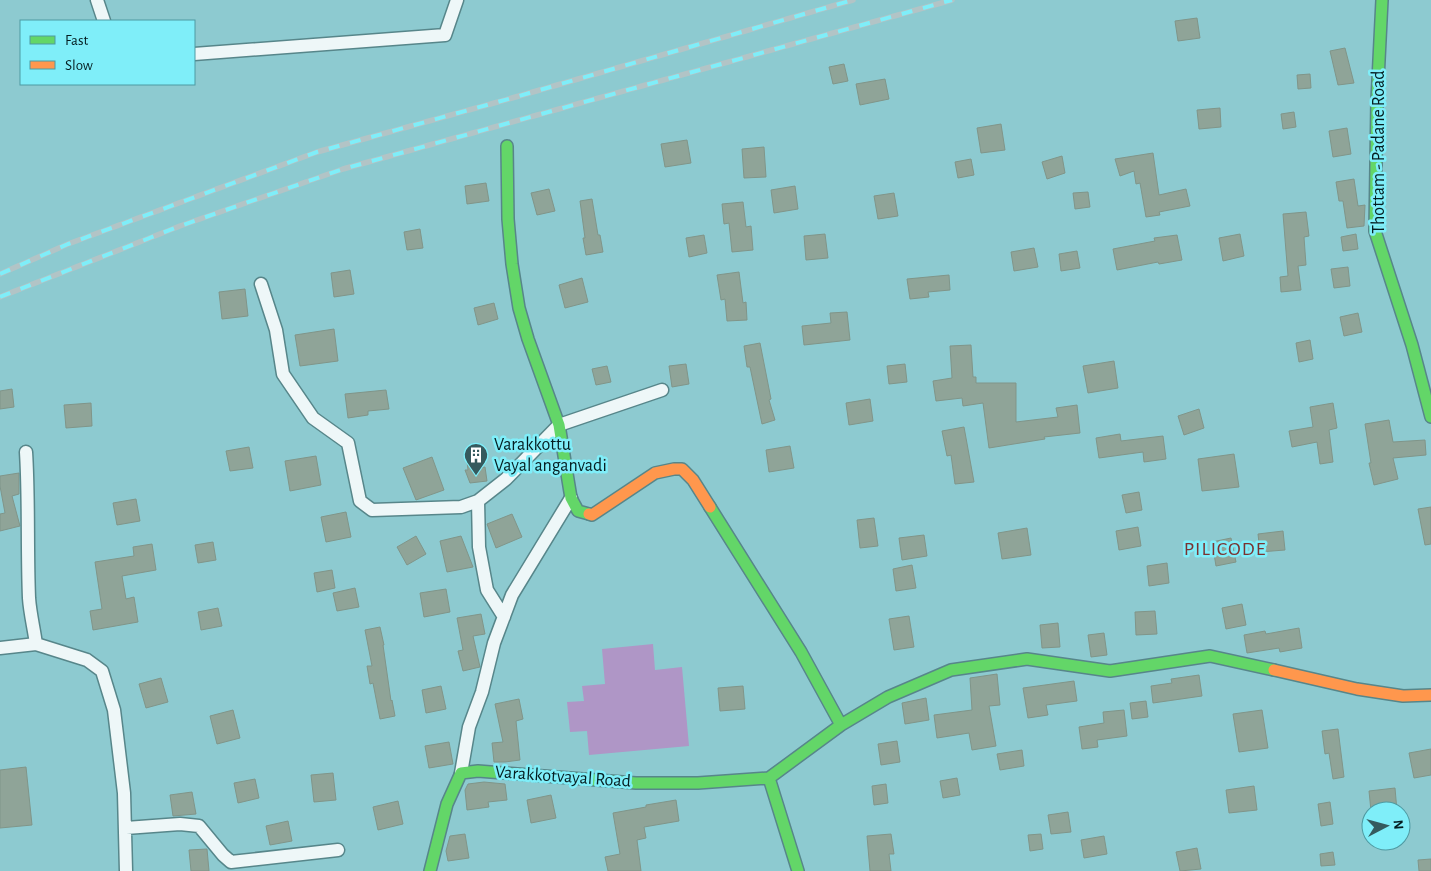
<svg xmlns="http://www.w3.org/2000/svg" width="1431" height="871" font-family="'Alegreya Sans',sans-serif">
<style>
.water{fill:#af96c6}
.building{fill:#8fa498;stroke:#809589}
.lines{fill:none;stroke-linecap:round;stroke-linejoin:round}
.street-casing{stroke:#57868a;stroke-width:15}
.fast-casing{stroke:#57868a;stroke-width:14}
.slow-casing{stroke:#57868a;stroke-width:14}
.street{stroke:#eef7f8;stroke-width:12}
.fast{stroke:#63d668;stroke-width:11}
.slow{stroke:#ff974d;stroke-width:11}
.rail-casing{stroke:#b2c4c6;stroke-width:5.5}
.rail{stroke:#7feef9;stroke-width:4;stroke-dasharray:11;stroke-linecap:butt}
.labels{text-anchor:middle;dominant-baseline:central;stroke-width:5;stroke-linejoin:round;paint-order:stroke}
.street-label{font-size:18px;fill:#051d20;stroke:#7feef9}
.poi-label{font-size:18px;fill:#051d20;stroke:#7feef9;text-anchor:start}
.quarter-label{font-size:20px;letter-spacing:1px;fill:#7a3331;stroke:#7feef9}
</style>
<rect width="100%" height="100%" fill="#8dcad0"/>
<path class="water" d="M653 644 655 670 682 667 689 746 589 755 587 731 570 732 567 702 584 701 582 686 605 684 602 649Z"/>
<path class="building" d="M1197 18 1200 38 1178 41 1175 21Z
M1345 48 1354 83 1338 85 1330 51Z
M844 64 848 81 833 84 829 67Z
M1310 74 1311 88 1298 89 1297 75Z
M885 79 889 99 860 105 856 84Z
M1220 108 1221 127 1199 129 1197 110Z
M1294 112 1296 127 1283 129 1281 114Z
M1001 124 1005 150 981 153 977 128Z
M1347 128 1351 154 1333 157 1329 131Z
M687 140 691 163 665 167 661 144Z
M764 147 766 177 744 178 742 149Z
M1153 153 1159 195 1186 189 1190 206 1159 212 1160 215 1146 217 1140 183 1136 184 1134 171 1120 176 1115 159Z
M1062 156 1065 173 1047 179 1042 162Z
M971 159 974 175 958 178 955 162Z
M1354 179 1358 206 1365 205 1364 226 1347 228 1343 201H1339L1336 182Z
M486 183 489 201 467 204 465 186Z
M795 186 798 209 774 213 771 190Z
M549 189 555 211 537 215 531 193Z
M1088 192 1090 207 1075 209 1073 193Z
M894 193 898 216 878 219 874 196Z
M592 199 598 235H600L603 252 586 255 583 238H585L580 201Z
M743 202 746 227 751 226 753 250 732 252 729 223 724 224 722 204Z
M1306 212 1309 236 1304 237 1306 265 1298 266 1301 290 1281 292 1280 277 1288 276 1283 214Z
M420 229 423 248 407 250 404 232Z
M825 234 828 258 806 260 804 236Z
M1240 234 1244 256 1223 261 1219 238Z
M1356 234 1358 249 1343 251 1341 237Z
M704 235 707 253 689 257 686 238Z
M1177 235 1182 260 1159 264 1158 262 1117 270 1113 249 1155 241 1154 238Z
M1034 248 1038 267 1014 271 1011 252Z
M1077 251 1080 268 1061 271 1059 254Z
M1348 267 1350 286 1334 288 1331 269Z
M350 270 354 294 334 297 331 273Z
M739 272 743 303 746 302 747 320 727 321 725 299 721 300 717 275Z
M949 275 950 290 928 292 929 297 910 299 907 279Z
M582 278 588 302 565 308 559 285Z
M245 289 248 316 222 319 219 292Z
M494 303 498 319 478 325 474 308Z
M847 312 850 340 804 345 802 326 831 323 830 313Z
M1358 313 1362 332 1344 336 1340 317Z
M334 329 338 361 300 366 295 335Z
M1310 340 1313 359 1299 362 1296 343Z
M760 343 771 399 769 400 775 420 762 424 750 367H747L744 346Z
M971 345 973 377H976V383H1016V422L1058 417 1056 408 1077 405 1080 433 1044 437 1045 439 989 448 983 403 963 406 962 398 936 401 933 381 952 378 950 346Z
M1114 361 1118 388 1088 393 1083 366Z
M686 364 689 384 672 387 669 366Z
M905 364 907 382 889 384 887 366Z
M607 366 611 382 596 385 592 369Z
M12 389 14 407 0 409V391Z
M386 390 389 409 368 411V415L348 418 345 394Z
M870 399 873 421 849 425 846 403Z
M91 403 92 426 66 428 64 405Z
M1333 403 1337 428 1329 430 1333 462 1320 464 1317 442 1292 447 1289 431 1313 427 1310 407Z
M1199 409 1204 428 1184 435 1178 416Z
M1389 420 1393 442 1425 440 1426 455 1393 458 1398 479 1374 485 1369 463H1371L1365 424Z
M964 427 974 482 955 484 951 455 947 456 942 431Z
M1120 434 1121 441 1163 436 1166 459 1144 462 1143 452 1099 458 1096 438Z
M790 446 794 468 769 472 766 450Z
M249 447 253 468 230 471 226 451Z
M1234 454 1239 487 1202 491 1198 459Z
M316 456 321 485 290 491 285 461Z
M432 457 444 490 416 500 403 468Z
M479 460 480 468 485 467 487 481 470 483 465 470H468L467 461Z
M19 473V494L12 496 20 526 0 531V514L5 513 0 486V476Z
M1139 492 1142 510 1126 513 1122 495Z
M136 499 140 521 117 525 113 503Z
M1431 507V544L1425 545 1418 509Z
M346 512 351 537 326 542 321 517Z
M512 514 522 537 496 548 487 524Z
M874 518 878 546 860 548 857 520Z
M1138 527 1141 546 1119 550 1116 531Z
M1027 528 1031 555 1002 559 998 533Z
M1283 531 1285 550 1260 552 1258 534Z
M924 535 927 556 902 560 899 538Z
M416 536 426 554 407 565 397 547Z
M461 536 473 567 447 572 440 541Z
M1231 538 1236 562 1216 566 1212 542Z
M213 542 216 560 198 563 195 545Z
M152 544 156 570 122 576 126 599 134 597 138 622 93 630 90 611 102 609 95 562 134 556 133 547Z
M1167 563 1169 583 1149 586 1147 566Z
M912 565 916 588 896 591 893 569Z
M332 570 335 588 317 592 314 573Z
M355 588 359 607 337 611 333 593Z
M446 589 450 612 424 617 420 593Z
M1242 604 1246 625 1226 629 1222 608Z
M218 608 222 626 201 630 198 612Z
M1155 611 1157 634 1136 635 1135 612Z
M481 614 485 634 473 636 480 667 463 671 458 651 463 650 457 618Z
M909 616 914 647 894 650 889 619Z
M1058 623 1060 647 1042 648 1040 625Z
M380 627 384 645H383L391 701 392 700 395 716 380 719 373 683 370 684 367 666H372L365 630Z
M1299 628 1302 648 1280 652 1279 648 1247 653 1244 635 1265 631 1266 634Z
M1104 633 1107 655 1091 657 1088 635Z
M997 674 1000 705 989 706 996 746 972 750 969 733 937 738 934 715 972 710 970 678Z
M1199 675 1202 696 1153 703 1151 686 1172 683 1171 679Z
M161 678 168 702 146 708 139 684Z
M1074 681 1077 701 1046 705 1048 715 1028 718 1023 688Z
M441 686 446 709 426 713 422 690Z
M743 686 745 709 720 711 718 688Z
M926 698 929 720 905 724 902 703Z
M519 699 523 719 516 721 520 760 505 762H494L492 743 503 742 495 704Z
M1146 701 1148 717 1132 719 1130 703Z
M233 710 240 738 217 744 210 716Z
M1124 710 1127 736 1097 740 1098 747 1082 749 1079 727 1104 723 1103 712Z
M1262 710 1268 748 1239 752 1233 714Z
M1338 729 1344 777 1333 779 1329 753 1325 754 1322 731Z
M897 741 900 762 881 765 878 744Z
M449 742 453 764 429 768 425 746Z
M1431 749V775L1414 778 1409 753Z
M1022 750 1024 766 1000 770 997 754Z
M26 767 32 825 0 828V770Z
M333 773 336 800 314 802 311 775Z
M957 778 960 795 943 798 940 781Z
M255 779 259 798 238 803 234 783Z
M484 782 505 784 507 800 488 802 489 807 467 810 465 790 468 784Z
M886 784 888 803 874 805 872 786Z
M1254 786 1257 810 1229 813 1226 790Z
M1395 788 1397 811H1371L1369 791Z
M192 792 196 814 173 816 170 795Z
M551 795 556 818 531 823 527 800Z
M676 800 679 821 644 827 646 838 637 840 641 871H608L605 857 620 854 613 813 646 807V805Z
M398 801 403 824 378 830 373 807Z
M1330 802 1333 824 1321 826 1318 804Z
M1068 812 1071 832 1051 834 1048 815Z
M288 821 292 841 270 845 266 826Z
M465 834 469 858 448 861 446 851 450 836Z
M891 834 894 854H889L891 871H870L867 836Z
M1041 834 1043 849 1030 851 1028 835Z
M1104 836 1107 854 1084 858 1081 840Z
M1197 848 1201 869 1180 871 1176 852Z
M207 849 209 871H191L189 850Z
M1333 852 1335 865 1321 866 1320 854Z
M1431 859V871H1419L1418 860Z"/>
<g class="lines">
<g class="street-casing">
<path id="street" d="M97 0 104 21
M194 54 445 35 457 0
M261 284 276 330 283 374 313 418 348 443 360 501 372 510 461 507 478 501
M26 452C29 500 27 549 29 598 30 613 34 629 36 644
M504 617 487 590 479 547 478 501 506 479 559 425 662 390
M0 648 36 644 87 660 102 671 114 710 124 793 126 871
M461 773 469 727 482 692 494 643 512 595 571 498
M126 828 180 824 199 826 223 855 231 862 338 850"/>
</g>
<g class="fast-casing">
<path id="fast" d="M1382 0 1377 100 1375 231 1412 345 1431 417
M507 146 508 219 512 264 519 308 528 339 559 425 571 498 578 511 589 514
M710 507 801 652 841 725
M430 871 447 804 461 773 478 771 636 783H698L769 778
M798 871 769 778 841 725 888 697 951 670 1027 659 1110 671 1210 656 1274 670"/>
</g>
<g class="slow-casing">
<path id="slow" d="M589 514 592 515 655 473 674 469H682L693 480 710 507
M1274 670 1357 689 1403 696 1431 695"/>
</g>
<use href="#street" class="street"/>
<use href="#fast" class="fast"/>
<use href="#slow" class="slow"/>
<g class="rail-casing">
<path id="rail" d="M0 274 68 244 317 152 512 98 853 0
M0 297 180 226 343 169 952 0"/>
</g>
<use href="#rail" class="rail"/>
</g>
<defs>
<g id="building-pin" transform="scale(1.25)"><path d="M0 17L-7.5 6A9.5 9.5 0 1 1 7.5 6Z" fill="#355a5e" stroke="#7feef9"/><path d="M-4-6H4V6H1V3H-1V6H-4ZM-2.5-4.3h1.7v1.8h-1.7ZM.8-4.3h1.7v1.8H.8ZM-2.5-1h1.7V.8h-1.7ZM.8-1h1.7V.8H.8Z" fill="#fff"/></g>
</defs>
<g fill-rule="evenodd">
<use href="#building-pin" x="476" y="455"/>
</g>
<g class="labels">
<g class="street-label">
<text transform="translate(1379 152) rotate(-90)">Thottam - Padane Road</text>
<text transform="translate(563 777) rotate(4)">Varakkotvayal Road</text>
</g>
<g class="poi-label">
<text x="494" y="445">Varakkottu<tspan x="494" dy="21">Vayal anganvadi</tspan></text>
</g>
<g class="quarter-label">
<text x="1225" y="549">PILICODE</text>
</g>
</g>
<rect x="20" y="20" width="175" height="65" fill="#7feef9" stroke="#4e9aa2"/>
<rect x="30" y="36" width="25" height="8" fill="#63d668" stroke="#4e9aa2"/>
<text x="65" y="45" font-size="15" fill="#051d20">Fast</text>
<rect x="30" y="61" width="25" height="8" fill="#ff974d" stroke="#4e9aa2"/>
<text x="65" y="70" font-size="15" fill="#051d20">Slow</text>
<g transform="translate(1386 826) rotate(84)"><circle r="24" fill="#7feef9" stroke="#4e9aa2"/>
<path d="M0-4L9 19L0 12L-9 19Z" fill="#355a5e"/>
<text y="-8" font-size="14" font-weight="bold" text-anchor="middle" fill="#051d20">N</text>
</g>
</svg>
